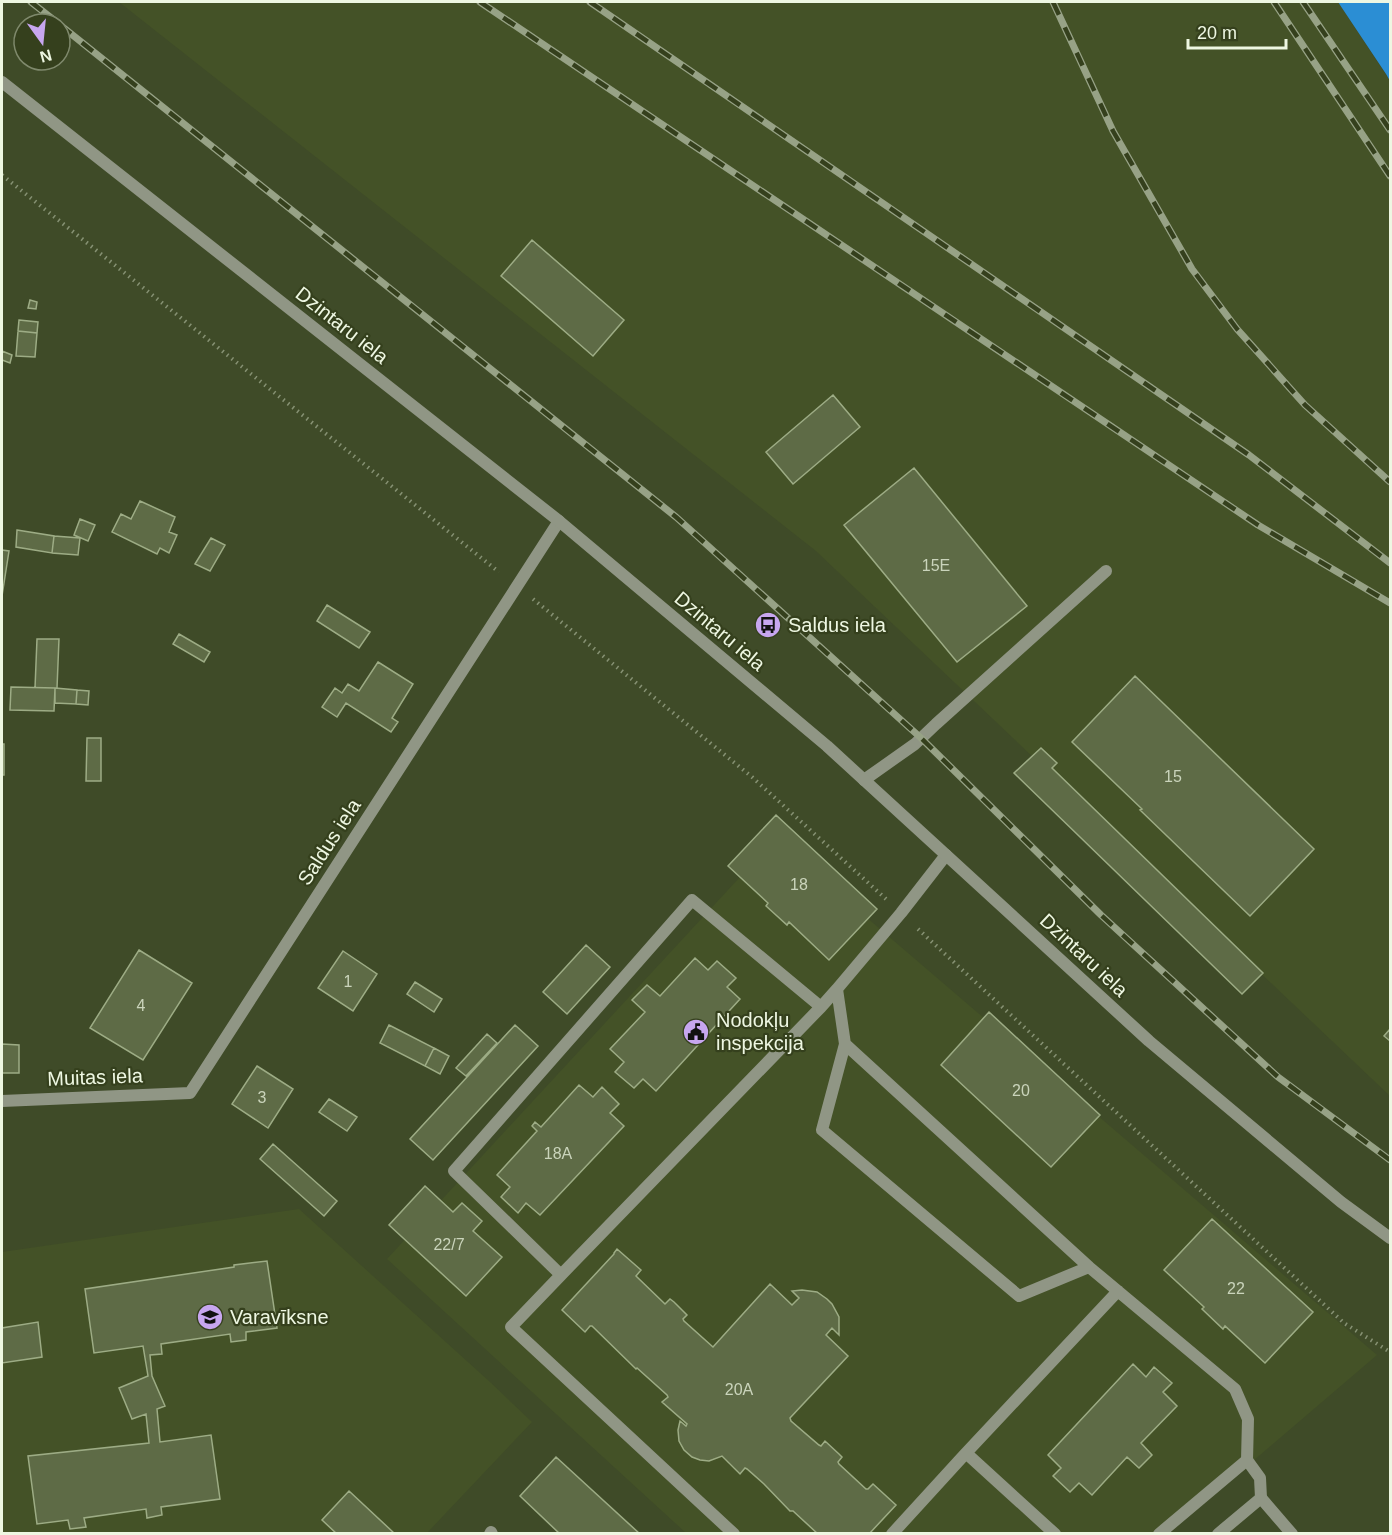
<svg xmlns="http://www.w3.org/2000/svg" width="1392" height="1535" font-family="Helvetica,sans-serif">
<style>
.built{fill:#445227}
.water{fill:#2b8ed4}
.building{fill:#5e6b46;stroke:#9dac85;stroke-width:1.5}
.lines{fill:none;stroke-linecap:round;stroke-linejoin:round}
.path{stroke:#869173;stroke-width:4;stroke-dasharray:1.5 4.5;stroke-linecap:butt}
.service{stroke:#909685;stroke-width:12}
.minor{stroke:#909685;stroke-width:12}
.tertiary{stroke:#909685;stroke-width:12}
.rail-casing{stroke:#97a286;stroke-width:7}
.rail{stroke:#35401d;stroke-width:4.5;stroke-dasharray:14;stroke-linecap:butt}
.labels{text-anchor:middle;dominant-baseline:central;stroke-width:4.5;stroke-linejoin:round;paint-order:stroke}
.number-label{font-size:16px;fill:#cad4bb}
.street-label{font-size:20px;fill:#eef7e2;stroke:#35401d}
.poi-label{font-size:20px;fill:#eef7e2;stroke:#35401d;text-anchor:start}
</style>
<rect width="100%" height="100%" fill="#3f4b28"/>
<path class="built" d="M119 2H1338L1390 81V1096L816 551Z
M775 839 1377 1355 1169 1533H686L387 1259Z
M299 1209 490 1382 532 1422 427 1533H2V1252Z"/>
<path class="water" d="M1338 2H1390V81L1386 74Z"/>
<path class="building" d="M532 240 624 320 593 356 501 276Z
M30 300 37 302 36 309 28 308Z
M19 320 38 322 37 333 18 331Z
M18 331 37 333 35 357 16 356Z
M2 351 12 355 10 363 2 360Z
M833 395 860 427 793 484 766 452Z
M914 468 1027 606 957 662 844 525Z
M140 501 175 517 169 532 177 535 169 553 160 548 157 554 112 532 121 514 131 519Z
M80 519 95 525 88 541 74 535Z
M17 530 54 536 52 553 16 547Z
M54 536 80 538 78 555 52 553Z
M211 538 225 545 210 571 195 564Z
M2 550 9 551 2 596Z
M327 605 370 632 359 648 317 621Z
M179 634 210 652 204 662 173 644Z
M37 639H59L57 688H35Z
M378 662 413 684 392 718 398 722 391 732 346 703 337 717 322 707 335 688 342 693 348 684 359 691Z
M1135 676 1314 849 1250 916 1140 810 1142 809 1072 742Z
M11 687 55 688 54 711 10 710Z
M55 688 77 690 76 704 55 703Z
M77 690 89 691 88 705 76 704Z
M87 738H101V781H86Z
M2 744H4V775H2Z
M1041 748 1057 763 1052 768 1263 973 1242 994 1014 773Z
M776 815 877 909 829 960 789 922 787 925 766 906 768 903 728 866Z
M586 945 610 967 567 1014 543 992Z
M139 950 192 983 143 1060 90 1028Z
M343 951 377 974 353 1011 318 988Z
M695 958 708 970 717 961 736 978 727 987 740 999 656 1091 643 1079 634 1088 615 1072 624 1062 610 1049 645 1012 632 1000 647 985 660 996Z
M415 982 442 999 434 1012 407 994Z
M989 1012 1100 1115 1051 1167 941 1065Z
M389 1025 434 1048 425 1066 380 1043Z
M515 1025 538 1046 433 1160 410 1139Z
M1390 1029V1041L1384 1036Z
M487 1034 497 1043 466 1076 456 1068Z
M2 1044 19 1045V1073H2Z
M434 1048 449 1056 440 1074 425 1066Z
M257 1066 293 1089 268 1128 232 1104Z
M579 1085 593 1097 602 1087 619 1104 610 1113 624 1126 540 1215 526 1203 518 1213 501 1197 510 1187 497 1175 537 1131 532 1126 535 1122 541 1127Z
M329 1099 357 1117 347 1131 319 1112Z
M273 1144 337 1201 324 1216 260 1159Z
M425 1186 453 1212 462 1203 482 1221 473 1231 502 1257 466 1296 389 1225Z
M1212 1219 1313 1312 1265 1363 1225 1326 1223 1329 1202 1309 1204 1307 1164 1270Z
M617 1249 641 1270 636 1276 637 1277 664 1303 665 1304 670 1299 674 1302 687 1315 683 1319 684 1321 713 1347 770 1284 792 1305 799 1298 792 1291 802 1290 817 1292 827 1299 832 1304 839 1317V1335L832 1328 826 1335 848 1356 790 1418 791 1421 819 1445 821 1446 825 1441 839 1454 842 1457 838 1462 839 1464 866 1489H868L873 1484 896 1505 869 1534H818L793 1511H790L764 1484 747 1469 745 1468 740 1474 722 1456 709 1461 700 1460 692 1457 684 1450 679 1441 678 1430 680 1421 686 1426 687 1424 662 1402 668 1397 667 1395 637 1368 636 1369 592 1326H590L585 1332 562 1310 614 1254V1253Z
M267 1261 277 1328 246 1332V1340L231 1342 230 1334 161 1344 162 1354 150 1355 152 1376 165 1406 157 1409 160 1442 211 1435 220 1499 161 1507 162 1515 147 1518 146 1509 84 1518 86 1527 70 1529 68 1520 37 1524 28 1456 149 1443 146 1414 132 1419 119 1388 148 1376 143 1346 94 1353 85 1289 234 1267V1265Z
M38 1322 42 1357 2 1363V1328Z
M1133 1364 1146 1377 1154 1367 1172 1383 1163 1392 1177 1406 1141 1443 1152 1455 1139 1468 1127 1457 1092 1495 1079 1483 1070 1492 1053 1476 1061 1468 1048 1455Z
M556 1457 640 1534H560L520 1496Z
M349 1491 394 1533 337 1534 322 1520Z"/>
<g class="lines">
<path class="path" d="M2 175 499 572
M533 599 752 777 886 899
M918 929 1344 1323 1390 1352"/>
<path class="service" d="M864 780 915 744 936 724 1106 571
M821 1007 692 900 454 1171 561 1275 821 1007 837 989
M845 1044 1089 1267 1019 1296 822 1130 845 1044 837 989 901 913 946 855
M1089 1267 1235 1389 1248 1419 1247 1460 1159 1534
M561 1275 511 1327 734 1534
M1247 1460 1260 1478 1261 1498
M892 1534 966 1453
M1055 1534 966 1453 1118 1291"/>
<path class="minor" d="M2 1101 190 1093 559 521
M490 1534 491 1532 492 1534
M1218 1534 1261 1498 1292 1534"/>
<path class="tertiary" d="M2 82 559 521 827 746 1149 1041 1341 1202 1390 1238"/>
<g class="rail-casing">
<path id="rail" d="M31 2 59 24
M480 2 1258 525 1390 603
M590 2 1249 455 1390 563
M1053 2 1113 131 1192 269 1237 329 1305 405 1390 482
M1274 2 1390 176
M1303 2 1390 130
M60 25 676 517 921 738 1101 915 1278 1077 1390 1160"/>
</g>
<use href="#rail" class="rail"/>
</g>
<defs>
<g id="bus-disc" transform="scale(1.35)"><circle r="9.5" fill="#c7a6ef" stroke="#35401d"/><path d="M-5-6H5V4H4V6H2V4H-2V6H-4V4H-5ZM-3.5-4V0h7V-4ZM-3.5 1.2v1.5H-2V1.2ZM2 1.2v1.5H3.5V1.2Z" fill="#111"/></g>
<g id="civic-disc" transform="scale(1.35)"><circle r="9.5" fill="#c7a6ef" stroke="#35401d"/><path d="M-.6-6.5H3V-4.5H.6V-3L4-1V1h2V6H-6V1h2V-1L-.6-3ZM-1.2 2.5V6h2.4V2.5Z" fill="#111"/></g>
<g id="school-disc" transform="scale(1.35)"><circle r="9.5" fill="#c7a6ef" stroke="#35401d"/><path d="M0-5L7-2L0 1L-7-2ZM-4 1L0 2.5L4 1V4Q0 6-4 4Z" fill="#111"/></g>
</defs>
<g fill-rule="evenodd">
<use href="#bus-disc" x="768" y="625"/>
<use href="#civic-disc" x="696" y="1032"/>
<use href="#school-disc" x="210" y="1317"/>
</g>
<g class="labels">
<g class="number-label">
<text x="936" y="565">15E</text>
<text x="1173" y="776">15</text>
<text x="799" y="884">18</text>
<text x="348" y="981">1</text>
<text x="141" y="1005">4</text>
<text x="1021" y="1090">20</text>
<text x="262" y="1097">3</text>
<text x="558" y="1153">18A</text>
<text x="449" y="1244">22/7</text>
<text x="1236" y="1288">22</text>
<text x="739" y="1389">20A</text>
</g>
<g class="street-label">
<text transform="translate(342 325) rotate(38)">Dzintaru iela</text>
<text transform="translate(720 631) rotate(40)">Dzintaru iela</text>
<text transform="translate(329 842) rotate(-57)">Saldus iela</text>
<text transform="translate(1084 955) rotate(43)">Dzintaru iela</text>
<text transform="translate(95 1077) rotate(-2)">Muitas iela</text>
</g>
<g class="poi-label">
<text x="788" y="625">Saldus iela</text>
<text x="716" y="1020">Nodokļu<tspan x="716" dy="23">inspekcija</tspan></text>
<text x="230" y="1317">Varavīksne</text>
</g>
</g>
<rect width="1392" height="1535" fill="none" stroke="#eef7e2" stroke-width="6"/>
<g transform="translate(42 42) rotate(165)"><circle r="28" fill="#35401d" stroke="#7f896c" stroke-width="1.5"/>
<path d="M0-4.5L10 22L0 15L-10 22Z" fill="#c7a6ef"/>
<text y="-9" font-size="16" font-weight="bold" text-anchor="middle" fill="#eef7e2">N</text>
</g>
<path d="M1188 39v9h98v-9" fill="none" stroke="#eef7e2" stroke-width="3"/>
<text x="1197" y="39" font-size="18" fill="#eef7e2" stroke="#35401d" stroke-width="4.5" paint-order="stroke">20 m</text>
</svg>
